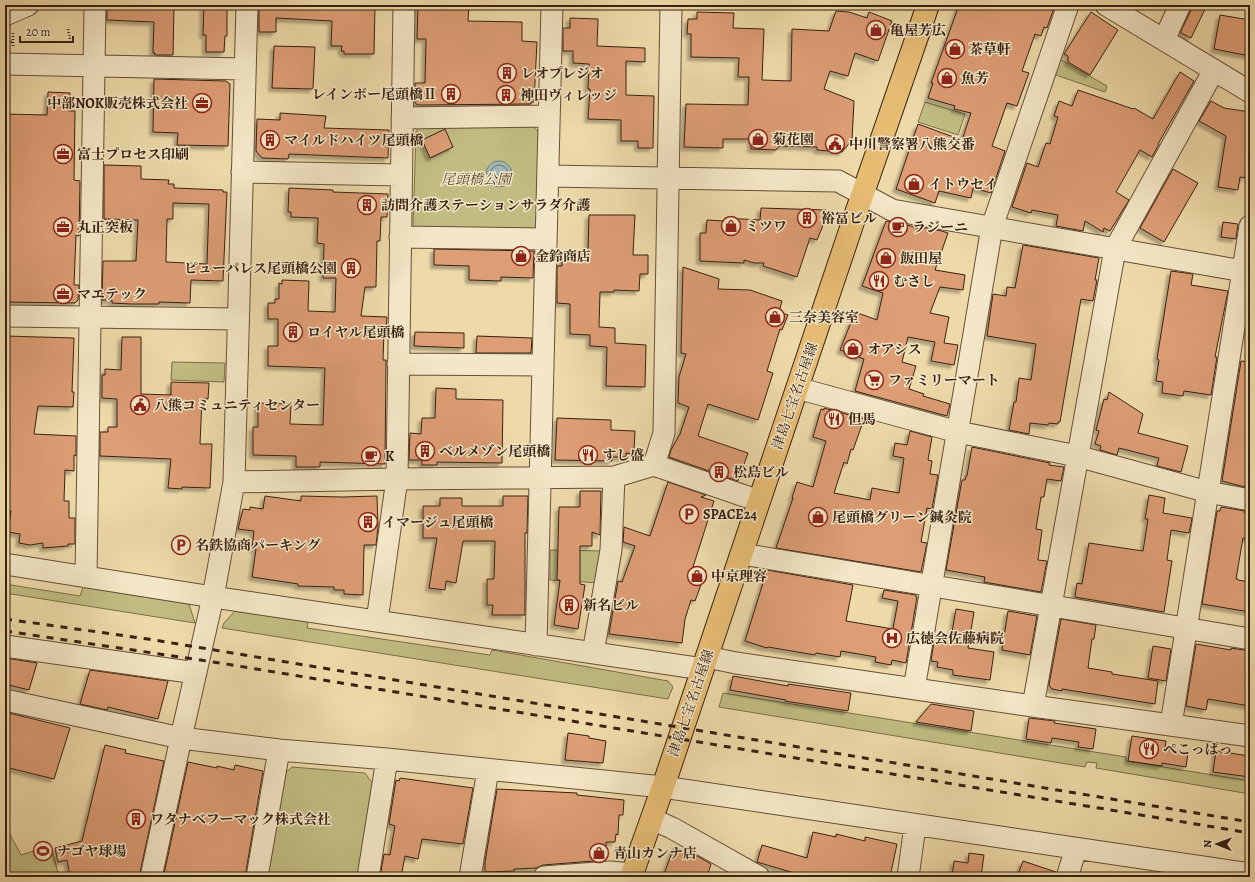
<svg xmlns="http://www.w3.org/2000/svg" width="1255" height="882" font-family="Alegreya,'Noto Serif JP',serif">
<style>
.green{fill:#c1bd82;stroke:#7c6f4a}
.water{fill:#a0b7b5;stroke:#767b74}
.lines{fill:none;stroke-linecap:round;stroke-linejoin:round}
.shore{stroke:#6c6c64;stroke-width:1}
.building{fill:#dd9d74;stroke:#372113;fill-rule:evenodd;filter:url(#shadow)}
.minor-casing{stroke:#654f38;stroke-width:23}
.major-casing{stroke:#372113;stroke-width:24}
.path{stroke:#372113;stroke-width:2.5;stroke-dasharray:1 2;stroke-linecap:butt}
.minor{stroke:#f4e7c7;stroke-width:21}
.major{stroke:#e7bd74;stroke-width:22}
.rail{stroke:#372113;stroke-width:3;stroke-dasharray:7 7;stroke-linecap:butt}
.labels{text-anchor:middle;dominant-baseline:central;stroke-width:3;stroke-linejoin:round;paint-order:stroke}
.poi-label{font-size:14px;font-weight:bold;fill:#372113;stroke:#f4e7c7;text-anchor:start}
.park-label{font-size:14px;font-style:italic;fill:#5a482f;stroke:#f4e7c7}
.street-label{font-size:14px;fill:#372113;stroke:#f4e7c7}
</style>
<defs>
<filter id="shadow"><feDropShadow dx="-3.5" dy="3.5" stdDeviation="1" flood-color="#0004"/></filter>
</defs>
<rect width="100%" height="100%" fill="#eedaa9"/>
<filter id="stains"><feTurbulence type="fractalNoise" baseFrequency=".005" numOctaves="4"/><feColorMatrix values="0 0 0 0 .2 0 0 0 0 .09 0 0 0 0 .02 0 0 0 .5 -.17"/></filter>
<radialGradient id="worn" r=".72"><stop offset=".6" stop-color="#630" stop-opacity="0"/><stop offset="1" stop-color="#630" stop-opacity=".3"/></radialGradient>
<path class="green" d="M1058 58 1107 86 1105 92 1053 74Z
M925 102 965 114 958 135 918 122Z
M532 126 539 132 538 230 417 231 413 226 416 131 420 127Z
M172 362 225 363 224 382 171 380Z
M550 550 606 551 600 583 550 580Z
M5 584 80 596 83 587 189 604 195 623 5 593Z
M235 611 308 622 307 628 490 655 492 650 668 681 673 687 668 699 222 628 224 623Z
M723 693 1126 757V761L1250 781V794L1096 768 1097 763 1087 762 1085 767 719 707Z
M292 767 365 773 373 784 359 877H267L286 772Z
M5 825 21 855 50 846 54 857 59 877H5Z"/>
<path class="water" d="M486 174a13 13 0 1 1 26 0a13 13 0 1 1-26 0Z"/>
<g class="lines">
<path class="shore" d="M490 174a9 9 0 1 1 18 0a9 9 0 1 1-18 0Z"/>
</g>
<path class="building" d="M107 5H174L173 55H155V53H153L154 22 107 20Z
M204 5H227V36H225L224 52H206V35H203Z
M259 5H375L374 54H344V51H341L342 46H331L332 21 276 18V32H259Z
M418 5H469L468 21 522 22V41L537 42 534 102H531V104L417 105 415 102V83H425L426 39H417Z
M959 5H1055L1047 28 1044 27 1041 36 1035 34 1022 71 1029 73 1017 106 1007 103 992 146 1005 151 991 193 973 188 971 198 939 191 935 203 896 189 918 124 962 140 971 113 954 109 955 106 928 98 933 83H931Z
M1192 5H1207L1191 38 1181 33V31L1191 10Z
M836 11 849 12 867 18 869 12 892 21 878 61 855 53 848 76 830 71 824 89 854 101 852 140 842 152 817 150V147L779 146 776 150 751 149V139H723V148L684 147 686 104 748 105 749 77H738L739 58 691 57V34H687L688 19H697V12L734 13 733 28 764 29 762 80 791 81 792 29 829 31Z
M1091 12 1118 30 1090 75 1068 62V56L1064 54Z
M1220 15 1250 20V56L1214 49Z
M570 18 598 19 597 46 645 48V62L626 61V95L654 96 653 148H638V141H621V120L588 119 590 89H588L589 64 573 63V51H563V28H570Z
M274 46 315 47 313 89 272 88Z
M1180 72 1194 81 1158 144H1159L1152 157 1140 150 1116 192 1129 200 1110 231 1104 228 1103 232 1085 221 1083 231 1056 226 1058 215 1032 210 1031 213 1012 207 1027 163 1038 167 1046 143 1050 144 1058 117 1054 116 1059 101 1072 106 1078 90 1133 109 1134 108 1153 119Z
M154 79 226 81 230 84 228 146 177 145 178 133 153 132Z
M48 92 70 93 69 111H75L74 180 80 181 79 236 76 235 74 285H79L78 300 75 303 5 302V214H8L9 166H5V114L47 115Z
M1211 101 1224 108 1250 112V137L1245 178 1240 177 1238 190 1218 187 1226 136 1199 121Z
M280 113 326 116 324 128 389 130 388 158 289 154 288 159 262 158 256 151 257 119 280 120Z
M445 129 453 147 430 158 422 140Z
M104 165 141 166V179L169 180 168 184H174V188L223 190V192H227L223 281 191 280 190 303 159 302V304H131L112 303V300H102L103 261H136L138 220 104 219ZM173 203 209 204 207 264 166 262 167 219H173Z
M1173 169 1198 183 1164 242 1140 228Z
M289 188 333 190V192L388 194 387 217H381L380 241H377L376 287H365L361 316 387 317 386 330H384L383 360H386L385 464 320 462V467H296V456L253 455V427H258V403L291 404 290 424 323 425 325 368 268 366V346H278V319H268V303H275V299H279V283L282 284V280L309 281 308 311 335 312 336 278H323L324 244 317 243 318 218 291 217V212H288Z
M761 208 826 210 822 228 817 240 810 238 797 277 763 266 764 263H754L744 260V263L700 261V233H706L707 220 725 221V218L760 220Z
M589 215H635L633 255H648V274H640L639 291 614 290V292H600L599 327 615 328V343L646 345 645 387 606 386 607 347 590 346V335L570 334V304L557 303V266H562V252L588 253Z
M886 221 911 226 919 229 920 227 942 231 948 233 935 270 965 275 963 290 940 287 930 313 949 317 944 343 958 345 954 365 931 361 935 342 908 337 902 362 916 366 909 389 924 394 923 396 950 404 947 416 855 391 864 359 840 350 855 312 877 320 883 293 862 286Z
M1223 222 1238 224 1236 239 1221 237Z
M1023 245 1099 258 1095 280H1097L1093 301 1081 299 1060 422H1058V424L1049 423 1048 425 1030 423 1029 434 1009 430 1014 402H1016L1019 378 1031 380 1036 344 987 336 993 294 1006 296 1007 287 1015 288Z
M434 249 534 251 533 278 501 277V281L469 280V266L434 265Z
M683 267 719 279 718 289 750 290 782 301 779 312 788 315 782 330 780 329 767 371 773 373 758 420 708 404 698 436 748 453 738 481 669 457 671 450 680 434 689 407 678 403 679 377 686 354 681 353Z
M1171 271 1193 274 1191 285 1228 291 1215 357H1217L1211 395 1184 391 1183 396 1162 393 1163 382 1156 381 1159 360 1157 359Z
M415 332 464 333V348L414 346Z
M5 336 74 338 72 392H74L73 407 38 406 34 434 76 436V456L74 455V471L65 470 64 501H69V518H75V544H68V546L43 548V543L30 545 19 543 20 534 8 532 11 511 5 510Z
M477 336 532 338 531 353H476Z
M122 337H141V394L171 395V382L209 383 208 399H202L200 444H212L210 488 182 487V489L168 488 171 459 100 456V432H108V427H117V399L102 398V375H105V369L121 370Z
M1241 361 1250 362V458L1245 487 1222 481Z
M436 388 456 389V399L503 400 502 463 437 462V465H422V460H409L410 433 421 434 422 418H435Z
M1109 392 1143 414 1138 433 1188 446 1181 472 1157 466 1159 458 1119 448 1117 455 1100 450 1101 446 1095 444 1099 431 1096 430 1104 399 1107 400Z
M824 408 864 419 853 450 851 449 847 464 844 462 834 493 870 500 872 488 899 493 904 458 893 456 895 443 907 445 910 431 932 437 928 460 932 461 930 474 938 475 932 509 927 508 921 542 927 543 921 572 776 548 793 498H792L797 482 813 487 826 441 813 437 821 409 824 410Z
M557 418 611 420V430L635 431 634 451H632V454L626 453V457H612V461L555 460Z
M972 447 1050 463 1049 465 1064 467 1061 481 1047 479 1044 497H1041L1036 529 1042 530 1038 560 1047 561 1041 592 984 582 985 577 946 570 962 480H965L966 476H967Z
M668 482 706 495 701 497 714 501 693 567 706 571 695 601 691 600 685 619 682 643 609 634 618 581 622 582 635 546 623 542 624 527 650 536Z
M580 491H601L600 535 592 532V546H580V584L585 585 578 629 554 625 560 580H557L559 507H580Z
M1149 495 1165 498 1163 513 1192 518 1189 533 1171 530 1167 560 1172 561 1164 612 1075 597 1077 583 1082 584 1089 543 1143 551 1148 519H1145Z
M265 496 301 501V496L342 497 377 496 378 527 376 545H364L363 595 344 594V590H334V587L298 586V584L252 577 256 549 252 548 254 531 238 529 243 509 250 510V507L263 509Z
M503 496H528L527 533H525V615H492L493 605H487V579H494L495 541H463L456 583 446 581 445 590 429 588 437 538H423V506H440V498H462V506H503Z
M1221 507 1245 511 1244 513 1250 514V539L1243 538 1236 579H1238V580L1250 582V612L1202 604 1217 511H1220Z
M767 570 853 585 846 621 893 629 898 601 882 598 884 590 916 595V597H917L906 663 892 660 891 665 875 662 876 657 841 651 840 657 816 653 815 655 768 647 767 648 745 641Z
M956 609 974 612 968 648 994 652 990 680 953 675V670L937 667 938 662 931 661 935 635 951 638Z
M1008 611 1037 616 1030 655 1002 650Z
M1061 619 1096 625 1094 639H1092L1088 668 1112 672V674L1158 681 1155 704 1062 689V691L1052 689 1049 685Z
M1196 644 1231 650V648L1250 651V706L1208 699 1206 710 1186 706Z
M1153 646 1171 649 1166 681 1148 678Z
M5 658 37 663 29 690 5 684Z
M90 670 168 681 158 719 108 707 107 710 80 704Z
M733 676 788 686V684L851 693 848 711 785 701 786 700 730 690Z
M931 704 974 711 971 731 916 722Z
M5 712 70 728 54 779 5 767Z
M1029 718 1055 721 1054 723 1096 729 1093 749 1078 747 1079 742 1052 738 1051 743 1026 739Z
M568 733 589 736V738L606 741 603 763 565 760Z
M1132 736 1166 741 1165 749 1188 753 1186 767 1162 763V766L1128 761Z
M105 745 126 750 125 753 164 761 139 877H70L67 860 58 862 55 848 82 841Z
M1216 751 1250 756V777L1213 772Z
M188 762 217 768V766L234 770 235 765 263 771 245 877H179L164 874Z
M400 778 473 788 463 844 422 839 418 859 405 856 401 877H380L384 854 390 855 395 826 389 824 396 780 399 781Z
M497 789 577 793V795L624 800 623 815H619L618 835 616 834 615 842H606V860L543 865 536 868 514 869V871L485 872V862Z
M813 832 836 837V834L865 841V837L897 844 890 877H791L794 873 757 862 762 845 807 858Z
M674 847 697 856 711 864 707 877H663Z
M969 853 984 855 981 877H952L954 861 968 863Z
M1023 861 1056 872 1055 877H1017Z"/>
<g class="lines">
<g class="minor-casing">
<path id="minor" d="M1106 5 1250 92
M5 15 28 5
M1164 40 1180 5
M5 64 245 69
M402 118 549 116
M242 172 401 175
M548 176 838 181 892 210 1243 271 1250 274
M400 237 546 239
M5 316 238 319
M398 364 543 365
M797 388 958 432 1077 456 1208 492 1250 500
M654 465 664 433 671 5
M234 482 397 479 614 477 654 465 759 501
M742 554 1250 639
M5 564 213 597 703 669
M86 577 95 5
M377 621 397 479 404 5
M536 645 552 5
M5 646 196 673
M593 653 611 550 614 477
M707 657 736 663 1033 706 1250 736
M914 689 992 227 1068 5
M5 700 181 738 279 750 387 759 663 787 1250 874
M1033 706 1115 249 1214 70
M1171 725 1250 226
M652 819 672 828 759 877
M151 877 181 738 213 597 234 482 247 5
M257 877 279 750
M368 877 387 759
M470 877 488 770
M544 877 610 872 632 874
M908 877 915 826
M1067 877 1076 849"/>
</g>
<g class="major-casing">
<path id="major" d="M631 877 663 787 854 219 928 5"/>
</g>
<path class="path" d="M68 29 70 39
M13 33V46
M5 42H13"/>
<use href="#minor" class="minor"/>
<use href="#major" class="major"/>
<path class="rail" d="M5 619 148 639 1250 822
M5 631 220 663 1250 833"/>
</g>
<defs>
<g id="shop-ring" transform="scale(1)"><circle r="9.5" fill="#f4e7c7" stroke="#8f2418" stroke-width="1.5"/><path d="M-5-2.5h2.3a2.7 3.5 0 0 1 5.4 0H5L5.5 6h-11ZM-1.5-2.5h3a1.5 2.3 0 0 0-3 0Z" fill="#8f2418"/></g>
<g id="building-ring" transform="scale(1)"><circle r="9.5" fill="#f4e7c7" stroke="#8f2418" stroke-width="1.5"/><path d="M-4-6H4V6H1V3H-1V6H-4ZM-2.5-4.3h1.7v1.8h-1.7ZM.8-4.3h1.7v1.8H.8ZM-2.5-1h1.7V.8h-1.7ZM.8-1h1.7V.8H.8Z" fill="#8f2418"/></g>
<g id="office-ring" transform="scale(1)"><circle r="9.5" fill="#f4e7c7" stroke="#8f2418" stroke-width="1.5"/><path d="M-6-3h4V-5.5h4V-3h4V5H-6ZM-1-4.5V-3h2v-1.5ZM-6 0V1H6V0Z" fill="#8f2418"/></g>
<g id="civic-ring" transform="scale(1)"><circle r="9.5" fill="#f4e7c7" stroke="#8f2418" stroke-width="1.5"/><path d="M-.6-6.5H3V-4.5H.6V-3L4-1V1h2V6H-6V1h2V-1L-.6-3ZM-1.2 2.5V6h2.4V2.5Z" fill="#8f2418"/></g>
<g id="cafe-ring" transform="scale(1)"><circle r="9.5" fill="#f4e7c7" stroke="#8f2418" stroke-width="1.5"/><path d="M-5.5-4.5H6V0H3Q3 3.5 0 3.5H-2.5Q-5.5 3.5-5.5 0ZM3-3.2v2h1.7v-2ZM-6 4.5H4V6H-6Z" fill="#8f2418"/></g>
<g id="restaurant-ring" transform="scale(1)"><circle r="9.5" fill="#f4e7c7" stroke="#8f2418" stroke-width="1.5"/><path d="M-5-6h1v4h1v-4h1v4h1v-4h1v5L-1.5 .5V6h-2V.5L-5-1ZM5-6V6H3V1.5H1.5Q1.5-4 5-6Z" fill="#8f2418"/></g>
<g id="supermarket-ring" transform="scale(1)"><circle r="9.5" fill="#f4e7c7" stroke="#8f2418" stroke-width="1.5"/><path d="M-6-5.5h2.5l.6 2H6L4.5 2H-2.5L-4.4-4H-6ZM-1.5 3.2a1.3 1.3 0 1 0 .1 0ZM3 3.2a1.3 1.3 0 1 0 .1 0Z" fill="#8f2418"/></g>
<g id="parking-ring" transform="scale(1)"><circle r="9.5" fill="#f4e7c7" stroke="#8f2418" stroke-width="1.5"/><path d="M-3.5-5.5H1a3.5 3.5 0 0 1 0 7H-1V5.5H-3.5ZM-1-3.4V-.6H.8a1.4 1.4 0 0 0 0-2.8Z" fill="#8f2418"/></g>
<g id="hospital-ring" transform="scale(1)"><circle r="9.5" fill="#f4e7c7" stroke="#8f2418" stroke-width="1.5"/><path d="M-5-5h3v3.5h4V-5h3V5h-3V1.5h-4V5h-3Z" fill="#8f2418"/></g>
<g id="stadium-ring" transform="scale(1)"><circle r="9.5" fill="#f4e7c7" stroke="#8f2418" stroke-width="1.5"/><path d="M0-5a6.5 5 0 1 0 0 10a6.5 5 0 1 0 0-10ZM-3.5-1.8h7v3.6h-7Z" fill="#8f2418"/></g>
</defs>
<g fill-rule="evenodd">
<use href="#shop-ring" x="876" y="30"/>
<use href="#shop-ring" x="955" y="49"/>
<use href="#building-ring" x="507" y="73"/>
<use href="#shop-ring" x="947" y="78"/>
<use href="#building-ring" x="451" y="94"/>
<use href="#building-ring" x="506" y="95"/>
<use href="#office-ring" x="202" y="103"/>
<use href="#shop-ring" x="758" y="139"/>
<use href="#building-ring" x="270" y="140"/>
<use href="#civic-ring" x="835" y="144"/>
<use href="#office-ring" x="63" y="154"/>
<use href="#shop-ring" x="914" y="184"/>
<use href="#building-ring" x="367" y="205"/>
<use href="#building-ring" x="807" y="218"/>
<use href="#shop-ring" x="731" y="226"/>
<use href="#office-ring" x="63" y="227"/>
<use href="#cafe-ring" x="898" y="227"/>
<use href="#shop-ring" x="521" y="256"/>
<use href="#shop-ring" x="886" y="258"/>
<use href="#building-ring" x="351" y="268"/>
<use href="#restaurant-ring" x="879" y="281"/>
<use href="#office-ring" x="63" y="294"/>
<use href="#shop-ring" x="775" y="317"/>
<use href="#building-ring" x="293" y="332"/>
<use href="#shop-ring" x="853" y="349"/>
<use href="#supermarket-ring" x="874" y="380"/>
<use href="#civic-ring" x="140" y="405"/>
<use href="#restaurant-ring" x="834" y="419"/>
<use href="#building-ring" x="425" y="451"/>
<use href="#restaurant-ring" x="588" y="455"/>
<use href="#cafe-ring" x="371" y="456"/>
<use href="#building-ring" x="719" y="472"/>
<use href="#parking-ring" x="689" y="514"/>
<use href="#shop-ring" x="818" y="517"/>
<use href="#building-ring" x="368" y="522"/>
<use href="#parking-ring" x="181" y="545"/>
<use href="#shop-ring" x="697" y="576"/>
<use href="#building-ring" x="569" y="605"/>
<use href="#hospital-ring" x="892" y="638"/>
<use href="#restaurant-ring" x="1149" y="749"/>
<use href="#building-ring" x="136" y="819"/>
<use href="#stadium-ring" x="43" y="851"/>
<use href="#shop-ring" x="599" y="853"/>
</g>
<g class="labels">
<g class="poi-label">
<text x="890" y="30">亀屋芳広</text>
<text x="969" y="49">茶草軒</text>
<text x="521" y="73">レオプレジオ</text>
<text x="961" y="78">魚芳</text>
<text x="437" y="94" text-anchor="end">レインボー尾頭橋Ⅱ</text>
<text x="520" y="95">神田ヴィレッジ</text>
<text x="188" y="103" text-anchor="end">中部NOK販売株式会社</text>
<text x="772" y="139">菊花園</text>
<text x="284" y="140">マイルドハイツ尾頭橋</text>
<text x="849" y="144">中川警察署八熊交番</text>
<text x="77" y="154">富士プロセス印刷</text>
<text x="928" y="184">イトウセイ</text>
<text x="381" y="205">訪問介護ステーションサラダ介護</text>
<text x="821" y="218">裕冨ビル</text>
<text x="745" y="226">ミツワ</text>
<text x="77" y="227">丸正突板</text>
<text x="912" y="227">ラジーニ</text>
<text x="535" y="256">金鈴商店</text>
<text x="900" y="258">飯田屋</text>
<text x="337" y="268" text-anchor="end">ピューパレス尾頭橋公園</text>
<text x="893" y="281">むさし</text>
<text x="77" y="294">マエテック</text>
<text x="789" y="317">三奈美容室</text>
<text x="307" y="332">ロイヤル尾頭橋</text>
<text x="867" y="349">オアシス</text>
<text x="888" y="380">ファミリーマート</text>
<text x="154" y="405">八熊コミュニティセンター</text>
<text x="848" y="419">但馬</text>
<text x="439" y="451">ベルメゾン尾頭橋</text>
<text x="602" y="455">すし盛</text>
<text x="385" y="456">K</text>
<text x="733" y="472">松島ビル</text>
<text x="703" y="514">SPACE24</text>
<text x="832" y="517">尾頭橋グリーン鍼灸院</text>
<text x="382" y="522">イマージュ尾頭橋</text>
<text x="195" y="545">名鉄協商パーキング</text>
<text x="711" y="576">中京理容</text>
<text x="583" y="605">新名ビル</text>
<text x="906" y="638">広徳会佐藤病院</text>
<text x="1163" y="749">ぺこっぱっ</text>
<text x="150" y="819">ワタナベフーマック株式会社</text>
<text x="57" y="851">ナゴヤ球場</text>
<text x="613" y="853">青山カンナ店</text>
</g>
<g class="park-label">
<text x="476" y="179">尾頭橋公園</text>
</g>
<g class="street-label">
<text transform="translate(795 396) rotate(-71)">津島七宝名古屋線</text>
<text transform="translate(691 703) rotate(-71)">津島七宝名古屋線</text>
</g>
</g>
<rect width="1255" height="882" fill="none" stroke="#eedaa9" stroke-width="20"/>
<rect x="6" y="6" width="1243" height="870" fill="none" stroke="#372113" stroke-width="2"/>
<rect x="10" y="10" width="1235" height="862" fill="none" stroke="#372113"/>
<g transform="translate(1217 844) rotate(271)" stroke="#f4e7c7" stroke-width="3" paint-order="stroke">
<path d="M0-3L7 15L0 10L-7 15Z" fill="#372113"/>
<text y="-6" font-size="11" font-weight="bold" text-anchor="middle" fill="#372113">N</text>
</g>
<path d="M20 36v6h53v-6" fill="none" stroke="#372113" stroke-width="2"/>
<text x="26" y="36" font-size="12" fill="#372113" stroke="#f4e7c7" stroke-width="3" paint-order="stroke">20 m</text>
<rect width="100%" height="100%" filter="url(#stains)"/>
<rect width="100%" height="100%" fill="url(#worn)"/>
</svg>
